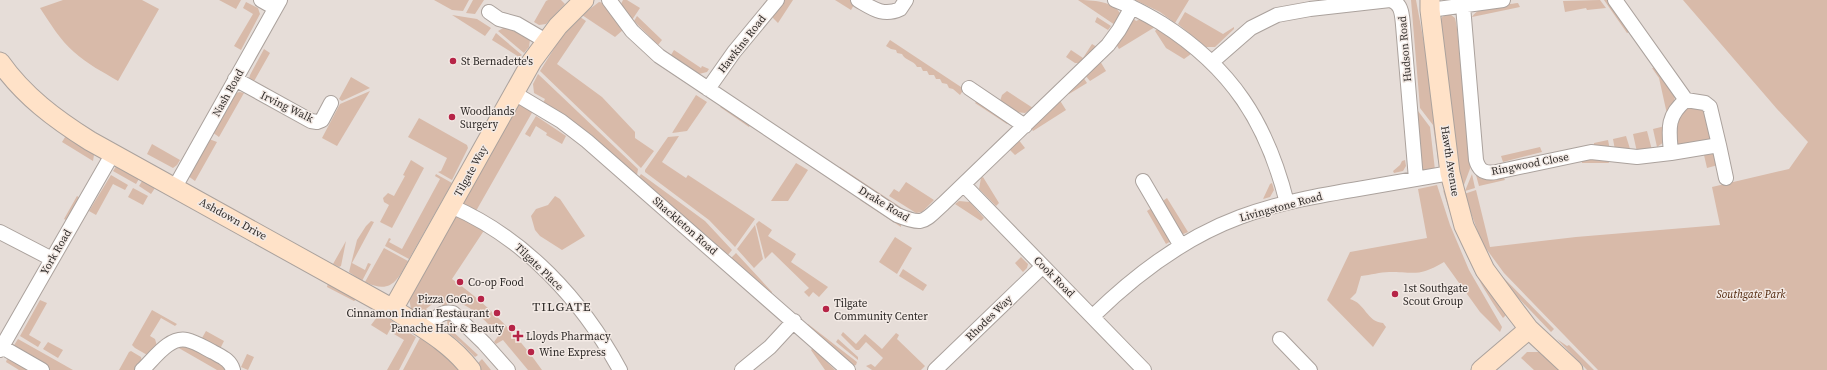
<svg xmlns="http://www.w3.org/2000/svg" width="1827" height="370" font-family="'Source Serif 4',serif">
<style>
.green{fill:#d8baa9}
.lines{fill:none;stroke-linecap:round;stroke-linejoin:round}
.street-casing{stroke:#aba29d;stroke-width:16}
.secondary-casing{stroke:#aba29d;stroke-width:21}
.street{stroke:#fff;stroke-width:14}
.secondary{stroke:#ffe2c8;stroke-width:19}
.poi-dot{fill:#b62447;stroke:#f3eae5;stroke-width:1.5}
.labels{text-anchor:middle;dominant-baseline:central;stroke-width:3;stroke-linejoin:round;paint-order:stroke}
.street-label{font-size:11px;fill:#2e2a28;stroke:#f3eae5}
.poi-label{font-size:11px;fill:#2e2a28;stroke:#f3eae5;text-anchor:start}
.park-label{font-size:11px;font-style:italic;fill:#4a1e00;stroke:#f3eae5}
.quarter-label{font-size:13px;letter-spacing:1px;fill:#2e2a28;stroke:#f3eae5}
</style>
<rect width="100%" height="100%" fill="#e6ddd8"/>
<path class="green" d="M63 0H142L159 9 118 81C103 72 87 64 74 52 60 40 50 23 40 8Z
M219 0H241L236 9Z
M434 0H469L463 11 452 10Z
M473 0H484L475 14 466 13Z
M548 0H561L565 4 546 24 539 25 534 22 546 1Z
M623 0H627L640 8 632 20 621 4Z
M783 0H793L778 23 773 18V13Z
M835 0H850L855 3 851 10Z
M1078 0C1091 0 1115 1 1121 15L1115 25Z
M1135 0H1189L1175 23 1160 12Z
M1411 0H1416L1424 43 1442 159 1438 160 1433 125 1420 108Z
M1600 0 1606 8 1587 10 1586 8 1565 12 1563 1Z
M1604 0H1610L1632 31 1627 33Z
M1683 0H1827V370H1598L1504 273 1482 243 1464 194 1476 190 1490 247 1576 237 1720 225 1712 187 1789 169 1808 142 1777 109Z
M246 2 258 8 260 14 241 50 234 46 253 14 243 8Z
M599 2 604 3 624 29 615 37 582 15Z
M1518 3 1520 7 1472 17C1480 4 1505 5 1518 3Z
M1185 12 1223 34 1234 27V29L1215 47H1206L1178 24Z
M452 15 477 19 491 28 485 36Z
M1446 15H1451L1455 18 1457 28 1471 166 1461 193 1440 22 1442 17Z
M637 16 662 40 658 45 634 21Z
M580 17 586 21 557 64 602 97 635 132V138L654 151 641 168 540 71 560 39Z
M1097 17 1111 26 1108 30 1095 22Z
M1134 19 1136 21 1141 19 1155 27 1119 49 1116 44Z
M505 27H509L530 40 529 47 524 53 498 31Z
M1157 29H1159L1191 54 1184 59 1166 48 1155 31Z
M496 33 522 55 519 57 492 40Z
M890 40 964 89 960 95 953 89 949 88 947 84 942 83 940 79H936L934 75H929L927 71H923L921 67H917C914 60 905 61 902 54L897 53 896 50 891 49 886 46Z
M1092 44 1097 47 1080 63H1075L1066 57 1071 50 1083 58Z
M264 49 270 53 253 83 249 79 250 75Z
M674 50 701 68 702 66 709 69 707 72 699 74 671 55Z
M1100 61 1106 71 1090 81 1085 75Z
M1658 67 1675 96 1674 102 1667 114 1659 78 1652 68Z
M538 74 638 169 637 175H635L543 103 545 99 534 93 533 84Z
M351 77 370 88 342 101 339 99Z
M1083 77 1087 83 1069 94V91Z
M370 91 337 146 322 138 340 104Z
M1007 91 1033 108 1025 113 1016 112 1000 101 1002 95Z
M240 92 244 93 219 137 212 132 235 93Z
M696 95 707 102 687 131 672 133Z
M1059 99 1066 110 1033 131 1030 127Z
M978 100 1010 121 1007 124 975 103Z
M521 104 533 111 476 211 465 207 463 203 517 105Z
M723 104 752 122 749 127 720 107Z
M1689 106 1703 107 1711 141 1682 147 1676 145 1675 119Z
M1418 111 1430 127 1435 170 1423 171 1420 168 1414 115Z
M536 116 566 136 562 144 546 135 547 133 536 126 530 137 525 134Z
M419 118 467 145 468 148 452 180 438 172 441 171 447 158 408 137Z
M1665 126 1664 142 1657 147 1653 129Z
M1647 131 1652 150 1637 152 1633 134Z
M67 134 94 155 93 161 62 142Z
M679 136 662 162 686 178 688 175 755 219 735 247 709 220 645 172V170L668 137Z
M1626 136 1631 152 1615 150 1613 139Z
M209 139 217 142 195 181 188 176Z
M1018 139 1025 148 1015 155 1009 149Z
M1608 140 1610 150 1594 148V143Z
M152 144 180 160 177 165 173 168 147 154Z
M1540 147 1542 152 1503 162 1501 156Z
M1714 154 1718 165 1707 168 1704 155Z
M1582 158 1608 160 1609 163H1582Z
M411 160 424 168 392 228 380 222 389 205 384 202 383 198 388 193 394 196 405 176 403 175Z
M1405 160 1406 166 1403 171 1394 173 1393 171 1400 165 1402 161Z
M796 163 808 170 788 201H771Z
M117 165 140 177 136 184 113 171Z
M840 167 911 214 906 213 838 169Z
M436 174 452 183 409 259 385 246 389 238 391 239 389 242 402 249 440 179 435 176Z
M641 174 705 221 732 250 727 256 639 180V177Z
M1472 174 1475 188 1465 191Z
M111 175 128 185 125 190 113 184 96 215 89 211Z
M1476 175 1482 179 1503 176 1505 180 1479 186Z
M983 177 999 203 996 206 979 189 981 178Z
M144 178 157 185 151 194 139 186Z
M906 182 934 200 922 212 916 213 889 196 894 189 899 192Z
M1272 183 1274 190 1270 197 1263 199 1270 184Z
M1437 185 1450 225 1469 270 1502 327 1500 332 1480 312 1444 262C1419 277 1415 272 1389 272 1380 272 1371 275 1361 276L1356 293 1350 299C1365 303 1367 322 1383 323L1386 327 1373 347 1327 300 1350 252 1427 238 1418 189Z
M133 188 148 196 143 205 128 197Z
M1443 190 1445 192 1485 284 1506 315 1503 318C1474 277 1457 238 1443 190Z
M77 196 80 198 66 220 64 219Z
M555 196 560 199 585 236 562 250 540 236 535 230 531 216 536 209 548 205Z
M1167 198 1188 232 1181 235 1160 203Z
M863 199 901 224V227L860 200Z
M959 201 970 202 984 218 981 221 955 204Z
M1153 207 1171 241 1166 244 1147 211Z
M461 214 485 229 452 279C487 304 517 334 542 370H528L503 340 496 344 494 342 499 335C485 321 468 300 447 301V308L443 309 441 301 431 305 426 309 431 314 428 319H422L411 309 409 298 453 216Z
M371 221 374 222 352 263 365 270 368 263 371 264 362 281 349 272 357 240 366 226Z
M759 221 772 230 768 236 796 254 791 262 828 287 819 297 813 292 809 297 804 292 809 288 772 252 765 259 756 224Z
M755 225 763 259 754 268 737 249Z
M895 237 912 248 897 274 879 262Z
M346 241 341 266 339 267 333 264Z
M384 248 408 261C397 282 390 294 365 282Z
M736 253 772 292V295L730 259Z
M1021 257 1028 264 1027 268 1023 272 1015 263Z
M1493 267 1554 329 1551 332 1505 284Z
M903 269 927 285 923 291 899 276Z
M328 283 358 298 354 301 327 287Z
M40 300 47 303 29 335 41 342 38 347 20 336Z
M152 310 177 324 175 326 161 318 150 336 155 339 157 346 149 356 135 348 132 345Z
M380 313 394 322 387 335 371 325Z
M447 318 455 321 450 329 478 355 475 357 460 342 448 333Z
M805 324H808L857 362 856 365 852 366Z
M399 326 416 337 399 370H387L404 340 394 334Z
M206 331 224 341 220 349 204 341 202 338Z
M843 332 856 344 865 334 882 349 896 333 899 335 897 339 925 366 921 370H872L866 366 871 364 875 367 883 358 866 342 859 350H856L841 335Z
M421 336 434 345 460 370H403Z
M18 339 73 370H48L13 347Z
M838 339 858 357V360L836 342Z
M1557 339 1567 346 1569 345 1594 370H1587Z
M48 342 63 350 58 358 43 349Z
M181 345C190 346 222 361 225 370H217L177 347Z
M813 348 835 370H825L811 350Z
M131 351 141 357 142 361 135 370H119L129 352Z
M1527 352H1539L1560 370H1534L1521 358Z
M247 354 254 357 248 370 241 367Z
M7 359 31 370H19L6 362Z
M482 359 491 370H480L476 365Z"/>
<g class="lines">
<g class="street-casing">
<path id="street" d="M261 0 275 8
M609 0 632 31 659 56 897 215C924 226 923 222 943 204L1108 45 1119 30 1132 7
M858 0C872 8 883 17 900 9L906 0
M1115 0C1131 6 1146 14 1161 23 1232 68 1267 123 1287 203
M1615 0 1686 100
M1463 6 1476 160C1479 171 1485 174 1496 172L1591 152 1637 157 1671 153C1669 130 1666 116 1686 100L1705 103 1710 107 1719 145
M1430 10 1503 0
M489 12 499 19 517 24 546 41
M1212 62 1251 28 1277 15 1310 9 1390 0C1402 3 1402 15 1403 25L1416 179
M235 79 311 121 317 122 322 120 331 103
M969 88 1025 126
M708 89 734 52 777 0
M514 93 561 121 587 141 848 370
M1671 153 1719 145 1726 178
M1143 181 1181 246
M964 185 1144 370
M175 187 280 0
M451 206C525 238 582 300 620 370
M0 232 52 259
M1093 316C1135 275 1183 238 1240 217 1280 202 1322 195 1364 188 1392 183 1421 178 1450 173
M426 330C434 320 440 310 453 313L484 343 508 370
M1280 339 1310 370
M2 347 42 370
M0 350 113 153
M142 370C154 359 169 336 187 340 196 342 205 348 213 352 222 357 230 360 233 370
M742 370 770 347 794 321
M935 370 1043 266"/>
</g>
<g class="secondary-casing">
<path id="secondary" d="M1430 0V10L1450 173 1464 226 1485 270 1513 308 1529 329 1573 370
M0 62C24 96 55 119 90 141L393 309C421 327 451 343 471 370
M393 309 532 61 558 26 584 0
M1481 370 1529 329"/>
</g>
<use href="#street" class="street"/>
<use href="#secondary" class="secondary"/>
</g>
<g class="poi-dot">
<circle cx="453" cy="61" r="4"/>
<circle cx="452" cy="117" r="4"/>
<circle cx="460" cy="282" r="4"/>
<circle cx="1395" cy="294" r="4"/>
<circle cx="481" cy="299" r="4"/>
<circle cx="826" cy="309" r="4"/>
<circle cx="497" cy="313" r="4"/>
<circle cx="512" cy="328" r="4"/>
<path d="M516 330h4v4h4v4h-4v4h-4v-4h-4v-4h4z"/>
<circle cx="531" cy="352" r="4"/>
</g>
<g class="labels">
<g class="street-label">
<text transform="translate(742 44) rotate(-52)">Hawkins Road</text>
<text transform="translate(1405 49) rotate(-95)">Hudson Road</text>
<text transform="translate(228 93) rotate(-61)">Nash Road</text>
<text transform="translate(287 107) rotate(26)">Irving Walk</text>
<text transform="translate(1450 161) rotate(81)">Hawth Avenue</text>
<text transform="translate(1530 164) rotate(-11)">Ringwood Close</text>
<text transform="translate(471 171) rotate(-61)">Tilgate Way</text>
<text transform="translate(884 204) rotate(31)">Drake Road</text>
<text transform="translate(1281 207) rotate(-15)">Livingstone Road</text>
<text transform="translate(233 219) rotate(29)">Ashdown Drive</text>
<text transform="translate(685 226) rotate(41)">Shackleton Road</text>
<text transform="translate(56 252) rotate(-60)">York Road</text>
<text transform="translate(539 267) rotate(44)">Tilgate Place</text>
<text transform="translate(1054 277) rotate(45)">Cook Road</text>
<text transform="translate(989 318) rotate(-44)">Rhodes Way</text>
</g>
<g class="poi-label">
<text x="461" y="61">St Bernadette's</text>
<text x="460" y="111">Woodlands<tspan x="460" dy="13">Surgery</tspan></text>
<text x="468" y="282">Co-op Food</text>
<text x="1403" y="288">1st Southgate<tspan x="1403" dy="13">Scout Group</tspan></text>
<text x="473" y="299" text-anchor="end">Pizza GoGo</text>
<text x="834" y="303">Tilgate<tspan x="834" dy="13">Community Center</tspan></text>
<text x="489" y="313" text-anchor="end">Cinnamon Indian Restaurant</text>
<text x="504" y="328" text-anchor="end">Panache Hair &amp; Beauty</text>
<text x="526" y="336">Lloyds Pharmacy</text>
<text x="539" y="352">Wine Express</text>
</g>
<g class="park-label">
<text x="1751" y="294">Southgate Park</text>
</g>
<g class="quarter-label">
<text x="562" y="306">TILGATE</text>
</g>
</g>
</svg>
